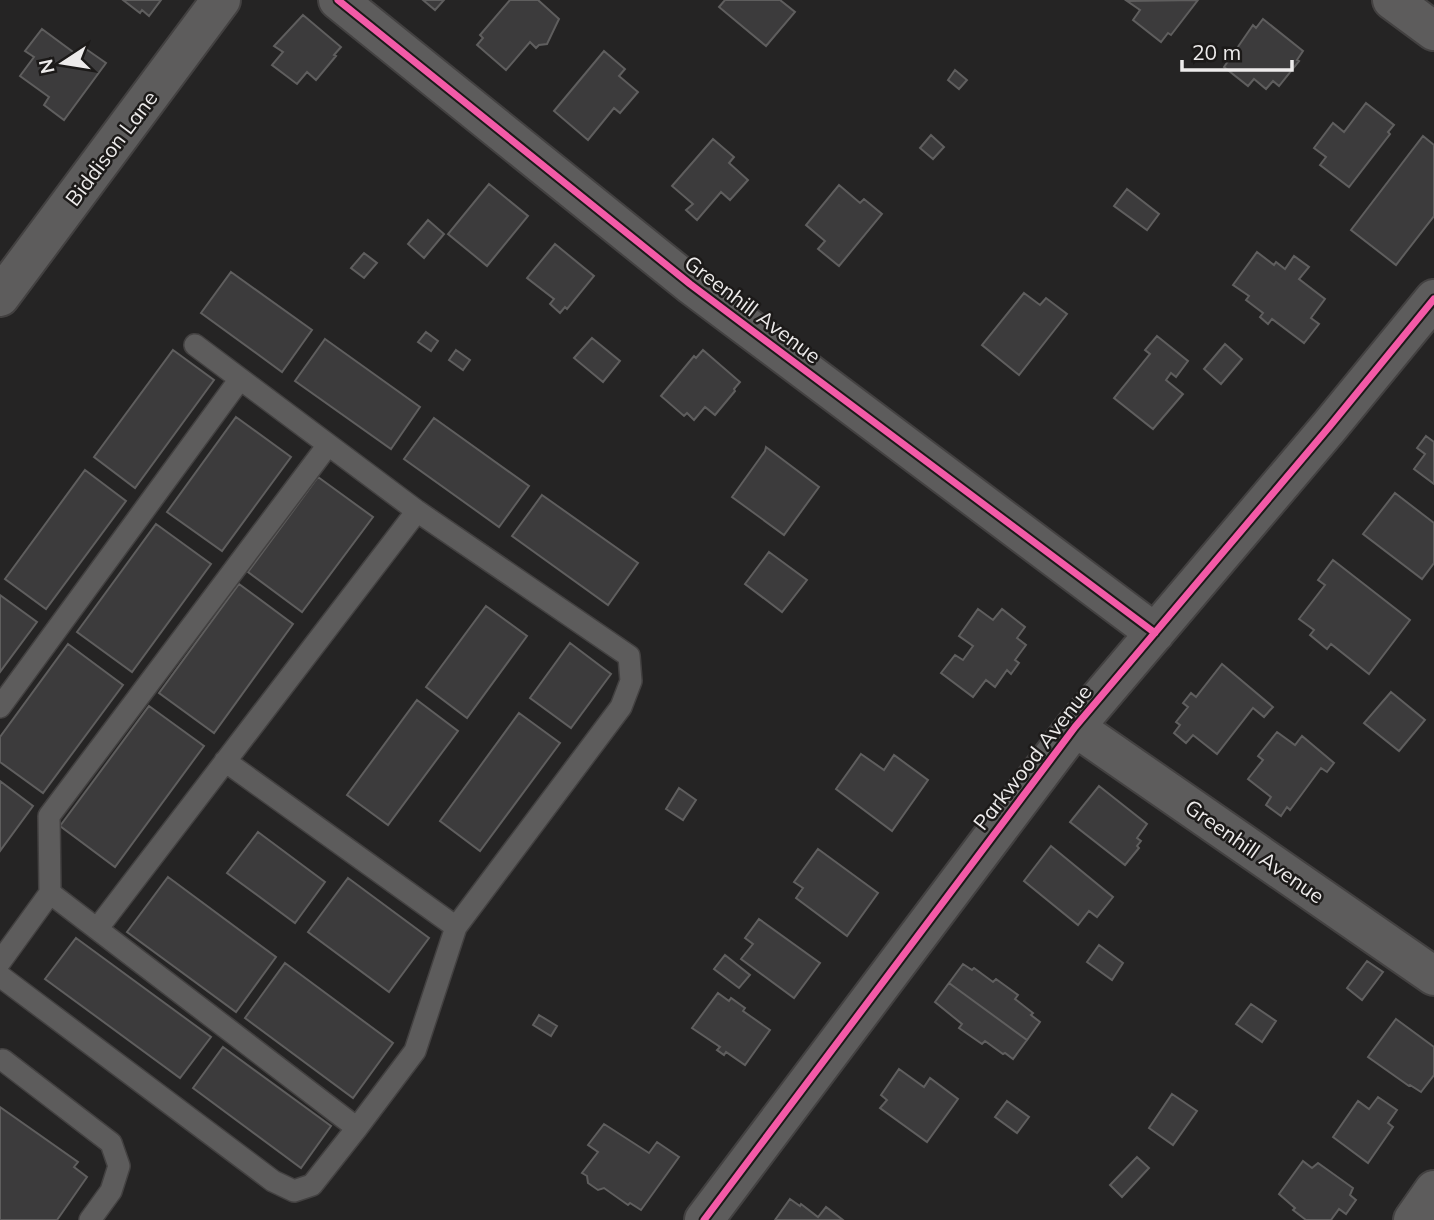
<svg xmlns="http://www.w3.org/2000/svg" width="1434" height="1220" font-family="Mulish,sans-serif">
<style>
.building{fill:#3c3b3c;stroke:#5f5e5e;stroke-width:2}
.lines{fill:none;stroke-linecap:round;stroke-linejoin:round}
.lane-casing{stroke:#434141;stroke-width:24}
.street-casing{stroke:#434141;stroke-width:42}
.lane{stroke:#5d5c5c;stroke-width:21}
.street{stroke:#5d5c5c;stroke-width:38}
.cycleway-casing{stroke:#1c1a19;stroke-width:11}
.cycleway{stroke:#f35aa7;stroke-width:7}
.labels{text-anchor:middle;dominant-baseline:central;stroke-width:5;stroke-linejoin:round;paint-order:stroke}
.street-label{font-size:21px;fill:#edebeb;stroke:#1c1a19}
</style>
<rect width="100%" height="100%" fill="#252424"/>
<path class="building" d="M123 0H161L149 16 142 10 140 13Z
M423 0H444L435 10Z
M510 0H538L559 19 547 44 539 45 536 48 530 42 506 70 477 45 483 38 480 35Z
M725 0H780L795 12 766 46 719 7Z
M1198 0 1171 35 1168 33 1161 42 1133 20 1140 10 1127 1Z
M303 15 341 47 334 55 336 56 316 80 307 72 297 84 272 65 283 52 274 46Z
M1263 19 1303 51 1297 60 1299 61 1279 86 1273 81 1266 89 1254 79 1248 86 1224 67 1253 25 1256 28Z
M42 29 80 57 86 49 106 63 64 120 44 105 49 97 20 76 34 57 25 51Z
M604 51 625 69 619 76 638 92 620 113 614 108 588 140 554 111Z
M955 70 967 80 959 89 948 80Z
M1366 103 1394 125 1388 132 1390 134 1349 187 1320 165 1326 157 1314 148 1333 123 1344 132Z
M931 135 944 147 933 159 920 148Z
M1423 136 1434 145V216L1396 265 1351 230Z
M713 139 734 157 729 163 748 180 730 200 721 192 697 220 686 210 693 204 672 186Z
M489 184 528 216 487 266 448 234Z
M839 185 860 203 864 199 882 214 839 266 818 249 825 241 806 225Z
M1127 189 1159 214 1147 230 1114 206Z
M428 220 444 234 424 258 408 244Z
M555 244 594 276 567 309 565 307 560 313 550 304 554 299 527 278Z
M1257 252 1274 265 1276 262 1285 269 1294 256 1309 267 1299 279 1325 299 1311 318 1319 324 1304 343 1272 319 1268 324 1260 317 1263 313 1246 300 1249 296 1233 285Z
M364 253 377 263 364 278 351 268Z
M231 272 312 330 282 372 201 313Z
M1024 293 1040 305 1046 298 1067 314 1019 375 982 345Z
M426 332 438 341 431 351 418 342Z
M1157 336 1188 361 1176 377 1171 373 1166 380 1183 394 1153 429 1114 398 1150 354 1145 350Z
M592 338 620 361 603 382 574 358Z
M325 339 420 407 391 449 295 381Z
M1225 344 1242 359 1221 384 1204 369Z
M173 350 214 380 135 488 94 457Z
M456 350 470 360 463 370 449 360Z
M703 350 740 382 734 389 735 391 715 415 705 407 694 420 687 413 684 416 661 396 694 356 696 358Z
M236 417 291 457 222 551 167 512Z
M434 418 529 486 499 527 404 459Z
M1426 436 1434 442V484L1414 469 1425 454 1417 448Z
M766 447 819 487 784 535 732 497 765 451Z
M85 470 126 501 46 609 5 579Z
M318 477 373 517 302 612 248 572Z
M1395 493 1434 523V563L1422 579 1363 534Z
M542 495 638 563 608 605 512 536Z
M156 524 211 564 132 672 77 632Z
M769 552 807 580 782 612 745 584Z
M1333 560 1410 620 1369 674 1331 644 1327 649 1310 635 1314 630 1299 619 1325 585 1318 580Z
M239 584 293 624 214 733 159 693Z
M0 595 37 622 0 672Z
M486 606 527 636 467 718 426 687Z
M978 609 993 620 1002 609 1025 627 1017 638 1026 645 1015 660 1019 663 1011 674 1007 670 995 687 986 680 973 697 941 673 955 655 963 660 973 646 959 636Z
M570 643 611 674 571 728 530 698Z
M68 644 123 685 43 793 0 762V737Z
M1222 664 1273 707 1264 717 1253 708 1217 754 1193 735 1186 743 1174 733 1180 725 1176 722 1188 707 1183 703 1191 693 1196 697Z
M1391 692 1425 720 1399 751 1364 723Z
M417 700 458 731 388 825 347 795Z
M149 706 204 746 115 867 60 826Z
M519 713 560 743 480 851 440 821Z
M1277 732 1295 745 1302 736 1334 763 1327 772 1321 768 1290 810 1287 807 1281 816 1266 805 1271 797 1248 779 1263 760 1258 756Z
M861 754 884 770 894 755 928 780 892 831 836 789Z
M0 781 33 806 0 851Z
M1099 786 1147 824 1137 838 1141 841 1137 846 1139 848 1125 865 1070 822Z
M679 788 696 800 683 820 666 809Z
M258 832 325 882 295 923 227 873Z
M1051 846 1113 897 1097 917 1089 911 1078 925 1024 881Z
M818 849 878 893 847 936 796 898 803 888 794 882Z
M168 877 276 957 236 1012 127 932Z
M348 878 429 938 389 992 308 932Z
M759 919 820 963 794 998 741 959 753 944 745 938Z
M76 938 211 1037 180 1078 45 979Z
M1099 945 1123 963 1112 980 1087 962Z
M725 955 750 975 739 988 714 969Z
M1367 961 1383 972 1362 1000 1347 988Z
M285 963 393 1043 353 1098 245 1018Z
M963 964 972 970 974 968 993 982 996 979 1018 995 1015 999 1033 1013 1031 1015 1040 1022 1027 1040 949 983Z
M949 983 1027 1040 1013 1059 1005 1053 1003 1054 985 1041 982 1044 959 1028 962 1024 935 1002Z
M718 993 729 1001 731 998 745 1008 743 1011 770 1030 745 1065 726 1052 724 1055 717 1050 720 1047 692 1028Z
M1251 1004 1276 1021 1262 1042 1236 1024Z
M539 1015 557 1026 551 1036 533 1025Z
M1396 1019 1434 1047V1075L1421 1092 1410 1085 1409 1086 1368 1057Z
M223 1047 331 1126 301 1168 193 1088Z
M899 1069 924 1087 930 1078 958 1099 927 1142 880 1108 887 1100 881 1095Z
M1172 1094 1197 1111 1173 1145 1149 1128Z
M1378 1097 1397 1110 1388 1123 1393 1127 1368 1163 1333 1137 1358 1101 1369 1109Z
M1007 1101 1029 1117 1017 1133 995 1117Z
M0 1107 78 1162 74 1167 87 1177 57 1220H0Z
M604 1124 649 1153 657 1142 679 1157 641 1210 630 1203 628 1205 604 1188 598 1190 588 1183 587 1176 582 1173 598 1152 588 1145Z
M1137 1157 1149 1168 1122 1197 1110 1185Z
M1303 1161 1312 1168 1318 1163 1353 1188 1350 1195 1356 1200 1346 1214 1339 1209 1331 1220H1306L1293 1210 1295 1208 1279 1194Z
M790 1199 800 1206 801 1204 818 1217 826 1207 843 1220H775Z"/>
<g class="lines">
<g class="lane-casing">
<path id="lane" d="M195 345 417 511
M0 707 240 379
M50 893 49 816 328 445
M97 929 417 511 629 656 631 681 621 707 456 927 225 761
M0 962 50 893 357 1128 312 1185 294 1191 273 1181 0 976
M3 1060 111 1143 119 1166 111 1191 90 1220
M357 1128 415 1051 456 927"/>
</g>
<g class="street-casing">
<path id="street" d="M338 0 690 284 1155 633
M1392 0 1434 31
M0 297 221 0
M1075 727 1434 976
M704 1220 1075 727 1330 426 1434 299
M1413 1220 1434 1190"/>
</g>
<use href="#lane" class="lane"/>
<use href="#street" class="street"/>
<g class="cycleway-casing">
<path id="cycleway" d="M338 0 690 284 1155 633
M704 1220 1075 727 1330 426 1434 299"/>
</g>
<use href="#cycleway" class="cycleway"/>
</g>
<g class="labels">
<g class="street-label">
<text transform="translate(111 148) rotate(-53)">Biddison Lane</text>
<text transform="translate(753 309) rotate(37)">Greenhill Avenue</text>
<text transform="translate(1032 757) rotate(-52)">Parkwood Avenue</text>
<text transform="translate(1255 851) rotate(35)">Greenhill Avenue</text>
</g>
</g>
<g transform="translate(63 63) rotate(258)" stroke="#1c1a19" stroke-width="5" paint-order="stroke">
<path d="M0-5L12 26L0 18L-12 26Z" fill="#edebeb"/>
<text y="-10" font-size="19" font-weight="bold" text-anchor="middle" fill="#edebeb">N</text>
</g>
<path d="M1182 60v10h110v-10" fill="none" stroke="#edebeb" stroke-width="3.5"/>
<text x="1192" y="60" font-size="21" fill="#edebeb" stroke="#1c1a19" stroke-width="5" paint-order="stroke">20 m</text>
</svg>
